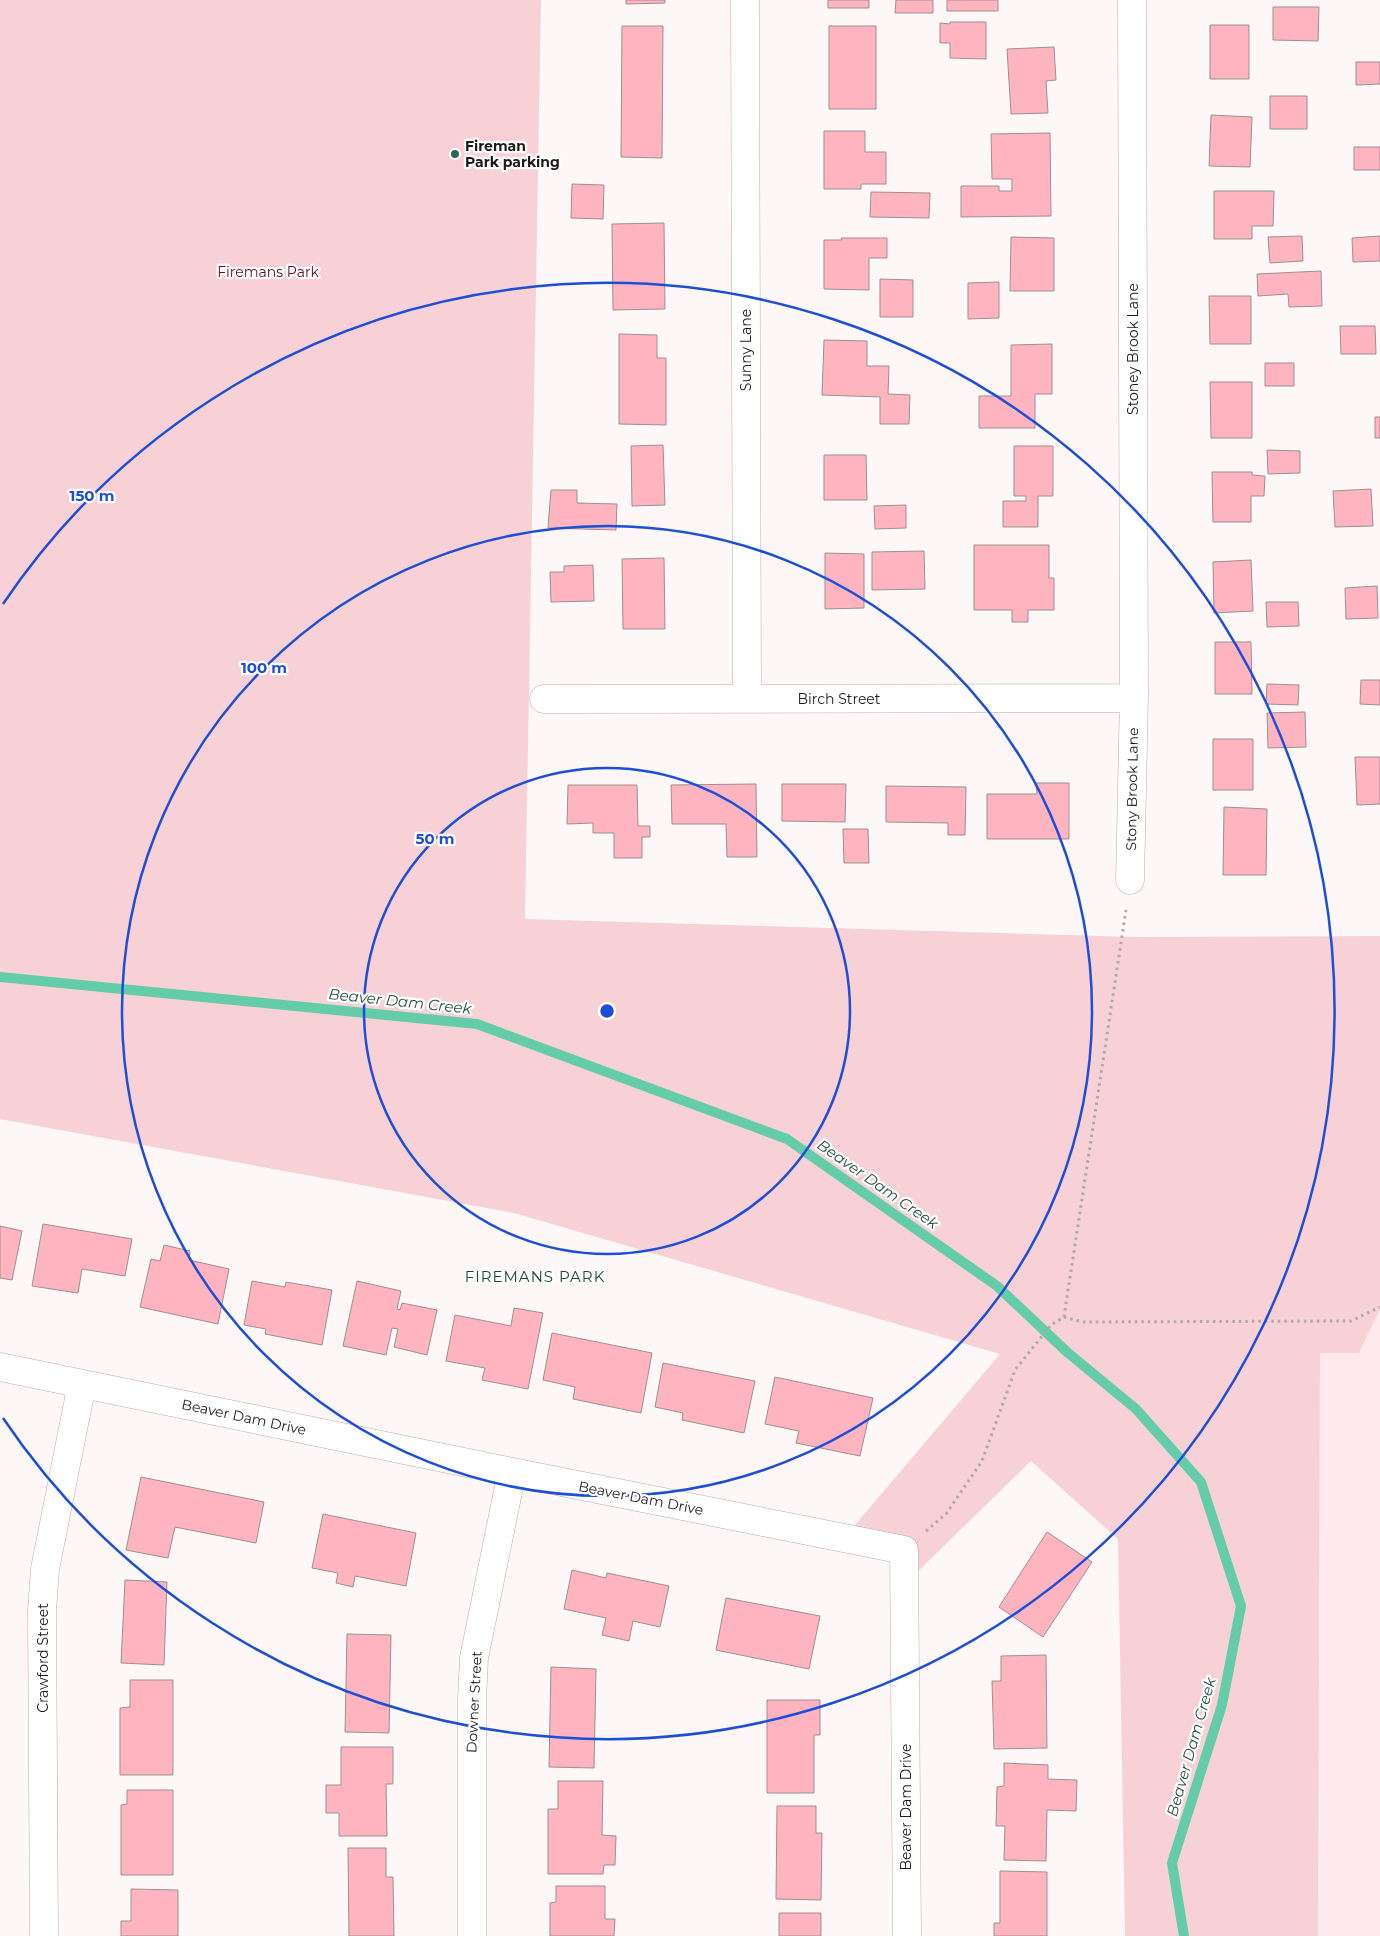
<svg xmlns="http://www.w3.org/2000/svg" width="1380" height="1936" font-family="Montserrat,sans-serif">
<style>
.built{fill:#feeaec}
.green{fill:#f7d1d6}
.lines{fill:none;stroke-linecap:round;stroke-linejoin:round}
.stream{stroke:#64cca9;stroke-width:10}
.building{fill:#ffb4bf;stroke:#9d8f91}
.minor-casing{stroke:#baabad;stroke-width:29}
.path{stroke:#b0a9aa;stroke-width:3;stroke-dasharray:2.5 4;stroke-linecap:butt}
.minor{stroke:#fff;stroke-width:28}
.ring{fill:none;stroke:#1d4ed8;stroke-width:2.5}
.poi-dot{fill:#2d6a56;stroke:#fff;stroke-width:2}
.labels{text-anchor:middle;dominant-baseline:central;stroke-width:4.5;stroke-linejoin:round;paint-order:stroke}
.poi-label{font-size:14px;font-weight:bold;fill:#1e1819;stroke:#fff;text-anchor:start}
.park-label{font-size:14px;fill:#5e0e27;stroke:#fff}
.street-label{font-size:14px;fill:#1e1819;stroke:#fff}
.water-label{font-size:15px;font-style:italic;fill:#255142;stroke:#fff}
.neighbourhood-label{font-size:15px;letter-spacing:1px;fill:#174939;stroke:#fff}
.centre{fill:#1d4ed8;stroke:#fff;stroke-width:2.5}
.ring-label{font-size:15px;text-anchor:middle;font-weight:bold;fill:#1d4ed8;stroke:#fff;stroke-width:4.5;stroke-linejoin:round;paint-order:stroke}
</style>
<rect width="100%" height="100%" fill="#fef7f8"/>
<path class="built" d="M1380 1309V1936H1318L1320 1353H1359Z"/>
<path class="green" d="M0 0H541L525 919 1134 937 1380 936V1309L1359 1353H1320L1318 1936H1125L1118 1539 1031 1461 905 1584 904 1550 844 1538 1000 1354 514 1213 0 1119Z"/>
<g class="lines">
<path class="stream" d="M0 977 477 1024 787 1139 997 1286 1067 1352 1136 1409 1201 1482 1241 1606 1222 1705 1172 1863 1184 1936"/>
</g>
<path class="building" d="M626 0H665V3L626 4Z
M828 0H869V8H828Z
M896 0H933V13H895Z
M947 0H998V11H947Z
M1273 7H1319L1318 41 1273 40Z
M950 22H986V59L950 58V43H940V23L950 24Z
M1210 25H1249V79H1210Z
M622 26H663L662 158 621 157Z
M829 26H876V109H829Z
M1054 47 1056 80 1046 81 1048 113 1011 114 1007 49Z
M1356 62H1380V84L1356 85Z
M1270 96H1307V129H1270Z
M1211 115 1252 117 1250 167 1209 166Z
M824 131H865V152H886V184H861V189H824Z
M1050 133 1051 216 961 217V186H999V191H1012V179H992L991 134Z
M1354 147H1380V170H1354Z
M572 184 604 185 603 219 571 218Z
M1214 191H1274L1273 226H1252V239H1214Z
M871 192 930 193 929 218 870 217Z
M664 223 665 309 613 310 612 224Z
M1302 236 1303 261 1270 263 1268 237Z
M1380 236V261L1353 262 1352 238Z
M1011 237 1054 238V291H1010Z
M841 238H887V258H869V290L824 289V240H842Z
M1321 271 1322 306 1289 307 1288 294 1258 296 1257 274Z
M880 279 913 280V317H880Z
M999 282V318L968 319V283Z
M1209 296H1251V344H1210Z
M1340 326H1375L1376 354H1341Z
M619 334 657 335V358H666V425L619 424Z
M824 340 867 341V366H889L888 394 910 395 909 424H880V397L822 395Z
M1052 344V394H1035V428H979V396H1011V345Z
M1265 363H1294V386H1265Z
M1210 382H1252V438H1211Z
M1375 417H1380V438H1375Z
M663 445 665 505 632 506 631 446Z
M1014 446H1053V496H1038V527H1003V501H1026V496H1014Z
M1267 450 1300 451V473L1268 474Z
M824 455H866L867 500H824Z
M1212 472H1252V475L1265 476 1264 496H1251V522H1213Z
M1371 489 1373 526 1335 527 1333 491Z
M551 490H577V503L617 504 616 530 548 528Z
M906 505V528L875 529 874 506Z
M974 545H1049V578H1054V610H1028V622H1012V610H974Z
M924 551 925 589 872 590V552Z
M825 553 864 554V608L825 609Z
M664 558 665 629H623L622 559Z
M1251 560 1253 611 1214 613 1213 562Z
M593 565 594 601 551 602 550 572H564V566Z
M1377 586 1378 618 1346 619 1345 588Z
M1266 602H1298L1299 626 1267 627Z
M1215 642H1251L1252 694H1215Z
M1361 680H1380V705L1360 704Z
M1267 684 1299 685 1298 705 1266 704Z
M1305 712 1306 747 1268 748 1267 713Z
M1213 739H1253V790H1213Z
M1355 757H1380V804L1357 805Z
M1036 783H1069V839H987V794H1037Z
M756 784 757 857H727L726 824H672L671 785Z
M782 784H846L845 822 782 821Z
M568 785H637L638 826H650V837H642V858H614V833H593V823L567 824Z
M886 786 966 787 965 835H948V823L886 822Z
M1224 807 1267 809 1266 875H1223Z
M843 829H868L869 863H844Z
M43 1224 132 1239 125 1276 82 1269 78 1293 32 1286Z
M0 1226 22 1231 12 1280 0 1278Z
M164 1245 190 1251 189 1260 229 1269 218 1324 140 1307 151 1259 160 1261Z
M252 1281 285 1287 286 1282 332 1290 322 1345 265 1334 266 1329 244 1325Z
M357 1281 401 1291 397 1309 400 1310 402 1303 437 1310 427 1355 394 1347 398 1329 392 1328 386 1355 343 1346Z
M514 1308 543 1313 528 1389 482 1380 485 1368 446 1361 455 1315 511 1326Z
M552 1333 652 1353 641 1413 573 1399 575 1387 543 1380Z
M663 1363 755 1381 744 1433 682 1420 683 1413 655 1407Z
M775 1377 873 1398 860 1456 796 1443 799 1431 765 1424Z
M141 1477 264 1502 256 1543 175 1527 168 1558 126 1550Z
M323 1514 416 1533 406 1586 355 1576 353 1587 336 1583 338 1573 312 1568Z
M1047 1532 1092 1562 1043 1637 999 1607Z
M572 1570 606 1578 607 1573 669 1586 660 1627 633 1621 629 1641 602 1635 606 1618 564 1609Z
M125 1580 167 1582 164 1665 121 1663Z
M726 1598 820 1616 809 1669 716 1650Z
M347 1634 391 1635 389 1733 345 1732Z
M1046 1655 1047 1748 994 1749 992 1681H1001V1656Z
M551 1667 596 1669 594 1768 549 1767Z
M130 1680H173V1775H120V1708L130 1707Z
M767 1700H820V1735H814V1793H767Z
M341 1747H393V1784H386L387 1836H339V1813H326V1785H341Z
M1004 1763 1048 1765V1779L1077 1780 1076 1811 1047 1810 1046 1861 1004 1860 1005 1826H996L997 1787 1004 1786Z
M558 1781H603L602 1835 616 1836 615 1865H604L603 1874H548V1809H558Z
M127 1790H173V1875H121V1805L127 1804Z
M777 1806H816V1833H822L821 1900 776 1899Z
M348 1848H386V1877H393L394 1936H349Z
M1000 1871 1047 1872V1936H994V1923H1000Z
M556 1886H605V1919H615L614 1936H550V1903L556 1902Z
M131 1889 178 1890V1936H121V1921H131Z
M779 1913H821V1936H779Z"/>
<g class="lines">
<g class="minor-casing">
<path id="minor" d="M745 0 747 699
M544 699 1134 698
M1130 880 1134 698 1132 0
M0 1367 512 1472 904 1550 907 1936
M44 1936 42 1611 45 1569 82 1384
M472 1936V1699L474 1658 512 1472"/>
</g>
<path class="path" d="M1064 1317 1126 910
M926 1531 946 1514 982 1461 1015 1370 1051 1325 1064 1317 1083 1322 1351 1321 1380 1307"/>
<use href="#minor" class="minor"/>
</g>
<g class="ring">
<circle cx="607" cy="1011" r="243"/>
<circle cx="607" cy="1011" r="485"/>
<path d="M3 604A728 728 0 1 1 3 1418"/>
</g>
<circle class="poi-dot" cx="455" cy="154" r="5"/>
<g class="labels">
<g class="poi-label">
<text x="465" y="146">Fireman<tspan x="465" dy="16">Park parking</tspan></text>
</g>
<g class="park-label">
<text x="268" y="272">Firemans Park</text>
</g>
<g class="street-label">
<text transform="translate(1133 349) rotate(-90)">Stoney Brook Lane</text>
<text transform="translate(746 350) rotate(-90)">Sunny Lane</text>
<text x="839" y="699">Birch Street</text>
<text transform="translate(1132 789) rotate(-89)">Stony Brook Lane</text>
<text transform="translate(244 1417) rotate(12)">Beaver Dam Drive</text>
<text transform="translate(641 1498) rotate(11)">Beaver Dam Drive</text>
<text transform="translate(43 1658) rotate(-90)">Crawford Street</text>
<text transform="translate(474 1702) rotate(-87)">Downer Street</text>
<text transform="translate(906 1807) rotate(-90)">Beaver Dam Drive</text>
</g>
<g class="water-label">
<text transform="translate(400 1001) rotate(6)">Beaver Dam Creek</text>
<text transform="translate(878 1184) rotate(35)">Beaver Dam Creek</text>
<text transform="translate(1191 1747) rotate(-74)">Beaver Dam Creek</text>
</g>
<g class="neighbourhood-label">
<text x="535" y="1276">FIREMANS PARK</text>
</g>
</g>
<circle cx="607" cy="1011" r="8" class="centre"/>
<g class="ring-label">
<text x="92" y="501">150 m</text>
<text x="264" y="673">100 m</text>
<text x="435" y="844">50 m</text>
</g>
</svg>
